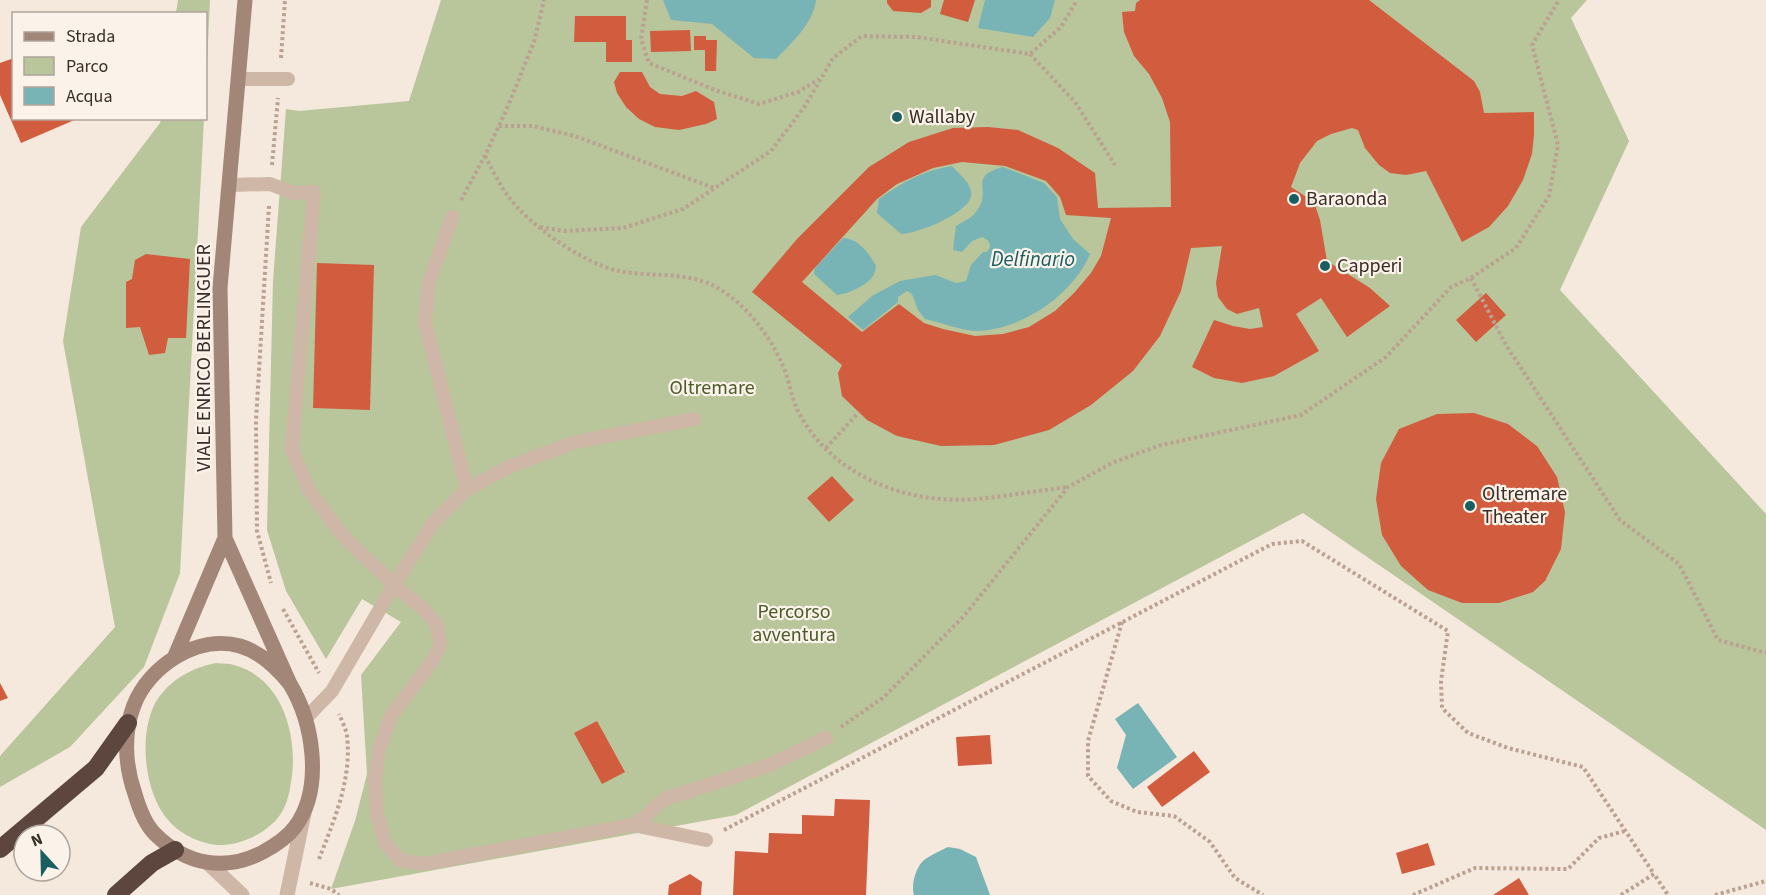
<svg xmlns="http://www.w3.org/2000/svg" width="1766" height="895" font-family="'Source Sans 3',sans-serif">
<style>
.green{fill:#b9c59b}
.water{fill:#78b4b5}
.building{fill:#d15c3e;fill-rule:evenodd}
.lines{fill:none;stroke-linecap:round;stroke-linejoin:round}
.path{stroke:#baa191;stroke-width:4;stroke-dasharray:3 3;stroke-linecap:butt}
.lane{stroke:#ceb7a7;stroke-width:14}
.street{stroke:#ceb7a7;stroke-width:15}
.secondary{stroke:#a28678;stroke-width:15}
.highway{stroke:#5c463e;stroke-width:18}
.poi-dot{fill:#195e60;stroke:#fbf3ea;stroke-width:2}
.labels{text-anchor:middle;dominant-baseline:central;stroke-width:4.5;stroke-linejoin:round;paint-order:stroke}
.poi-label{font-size:20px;fill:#3a2d28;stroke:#fbf3ea;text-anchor:start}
.street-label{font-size:20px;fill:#3a2d28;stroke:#fbf3ea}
.park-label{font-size:20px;fill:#4a5b29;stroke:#fbf3ea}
.water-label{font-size:21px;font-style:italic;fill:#195e60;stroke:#fbf3ea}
</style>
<rect width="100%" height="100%" fill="#f5e8dc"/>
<path class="green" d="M178 0H210L206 83V14L176 13Z
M441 0H1587L1571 18 1629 141 1560 290 1766 514V830L1303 513 736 815 331 889 355 821 367 774 361 675 401 622 362 599 326 659 286 591 267 530 273 281 286 109 299 111 409 101Z
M161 119H204L180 573 144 667 70 747 0 787V756L115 627 63 341 81 227 160 123Z
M216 663C222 664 229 663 234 665 282 678 297 733 292 776 290 789 288 804 280 815 268 832 242 845 221 845 203 845 181 835 169 821 143 793 137 728 159 697 174 677 193 668 216 663Z"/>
<path class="water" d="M663 0H816C814 22 791 44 776 59L754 58 712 24 671 20Z
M985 0H1055L1050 18 1033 37 978 28Z
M952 166C959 174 974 185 971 197 966 214 917 234 901 234L877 213 879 199C901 183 924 170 952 166Z
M1003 167 1044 183 1057 197 1060 219 1073 239 1090 254C1073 295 1020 331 975 331 960 330 939 322 925 319L918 310 912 294 907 291 898 297V302L863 330 848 317 872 296 900 281 935 275 956 283 966 281 971 265 983 252H987C993 245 989 240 982 237L972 241 962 252 953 250 956 226C962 222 972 218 976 212 994 190 966 177 1003 167Z
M843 238C859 239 869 253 876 266 876 267 874 276 873 276 866 286 848 294 837 295L814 274 815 268Z
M1138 703 1177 757 1133 789 1117 768 1126 735 1115 719Z
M948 847 960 849 976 857 990 895H914C911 886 915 870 922 862 928 856 940 851 948 847Z"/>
<path class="building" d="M887 0H931V7L921 13 893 11 887 3Z
M944 0H975L968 22 940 14Z
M1140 0H1369L1474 81 1480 92 1484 113 1534 112V135L1532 154 1523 180 1508 206 1489 227 1462 242 1426 171 1406 175 1390 173 1379 165 1365 148 1358 130 1352 128 1331 134 1317 141 1300 163 1291 187 1314 202 1320 220 1327 261 1370 288 1390 306 1347 337 1321 298 1296 314 1319 351 1274 376 1242 383 1214 378 1192 367 1214 320 1233 326 1250 329 1263 327 1259 308 1237 314 1227 309 1218 297 1216 283 1222 246 1191 248 1181 291 1160 336 1133 371 1091 405 1049 430 994 445 941 446 897 436 867 420 842 396 838 373 842 365 752 292 797 239 869 167 909 142 953 128 988 127 1018 130 1058 148 1095 173 1098 208 1171 207 1170 122 1162 98 1149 74 1134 56 1124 32 1122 12 1135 11 1136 3ZM962 162 1005 166 1046 181 1060 197 1066 215 1111 218 1101 256 1091 273 1074 293 1055 311 1029 327 1003 334 975 336 943 329 924 323 899 304 862 332 802 282 877 199 897 184 933 168Z
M575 16H626V40H632V62H606V42H574Z
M690 30 691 51 651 52 650 31Z
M694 36H706V40H717L716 71H705V50H694Z
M14 58V118H79L21 143 0 95V63Z
M620 72H642L650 87 660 94 682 96 696 91 714 102 717 119 706 124 679 130 655 127 639 119 626 107 617 93 614 82Z
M146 254 190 259 186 338H168L165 353 149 355 140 327 126 328V282L132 279 135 260Z
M317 263 374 265 370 410 313 408Z
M1486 293 1506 315 1476 342 1456 320Z
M1474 413 1508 424 1537 446 1557 477 1565 512 1561 549 1545 581 1533 592 1499 603H1462L1428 590 1401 566 1382 535 1376 499 1381 463 1399 429 1437 414Z
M832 476 854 500 829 522 807 498Z
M0 683 8 698 0 701Z
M597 721 625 772 602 784 574 733Z
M990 735 992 764 958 766 956 737Z
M1194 751 1210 772 1162 807 1147 787Z
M835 799 870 800 866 895H733L735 851 768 853 769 833 802 834V815L834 816Z
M1428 843 1435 865 1402 874 1396 853Z
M690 874 702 882 701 895H668L669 885Z
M1519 878 1529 895H1493Z"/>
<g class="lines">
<path class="path" d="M647 0 641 39 649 63 715 90 759 104 798 92 819 79
M1030 54 1075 102 1115 165
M281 58 285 0
M499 126H533L575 136 714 188
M485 156C492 169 499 184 508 196 529 225 584 264 619 271 653 278 691 270 721 290 748 307 770 336 783 366 790 381 791 399 799 413 833 477 908 505 977 499 1007 496 1037 491 1067 487
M272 165 278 98
M461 200 485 156 508 106 534 42 544 0
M269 206 256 420 257 531 271 583
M540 227 564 231 623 228 683 209 771 151 805 106 833 58 862 36 916 37 1030 54 1061 27 1077 0
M1471 278 1506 345 1620 520 1679 564 1718 640 1766 653
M826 448 859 412
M283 609 319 673
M1122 622 1088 741V776L1111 801 1137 812 1174 816 1210 842 1235 878 1263 895
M841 727 884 697 963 617 1068 487 1114 462 1161 445 1301 415 1386 357 1451 287 1471 278 1516 248 1549 196 1558 145 1532 45 1559 0
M724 830 1272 544 1302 541 1448 631 1441 681 1442 708 1468 733 1508 748 1583 767 1654 874
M319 859C334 820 352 780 347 736 346 729 342 721 339 714
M310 883 331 889 339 895
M1413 895 1475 868 1568 869 1599 838 1625 831
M1621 895 1654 874 1668 895
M1715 895 1766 881"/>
<path class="lane" d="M238 79H288
M229 185 270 184 294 193 314 192 292 449 309 490 342 535 394 585 421 607 436 623 440 643 434 659 391 716 379 750 375 779 377 812 385 843 400 860 423 864 633 825 645 817 664 799 767 766 826 738
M452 217 429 282 425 322 467 489
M306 718 332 691 394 585 434 522 467 489 511 466 576 442 694 419
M633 825 706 840"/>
<path class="street" d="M208 863 242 895
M287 895 304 813"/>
<path class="secondary" d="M245 0 220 288 225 538 290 684C313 722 324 788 295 827 287 838 276 845 263 852 225 872 186 865 155 834 145 824 139 808 135 794 125 766 123 733 134 705 149 666 198 634 240 646 261 652 277 668 290 684
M175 656 225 538"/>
<path class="highway" d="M0 849 96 768 128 723
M116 895 152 863 175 850"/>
</g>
<g class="poi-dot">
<circle cx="897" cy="117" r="6"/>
<circle cx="1294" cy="199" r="6"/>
<circle cx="1325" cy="266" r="6"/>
<circle cx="1470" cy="506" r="6"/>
</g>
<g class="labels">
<g class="poi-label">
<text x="909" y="117">Wallaby</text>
<text x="1306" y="199">Baraonda</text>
<text x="1337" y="266">Capperi</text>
<text x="1482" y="494">Oltremare<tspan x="1482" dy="23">Theater</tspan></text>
</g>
<g class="street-label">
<text transform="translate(204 358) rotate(-90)">VIALE ENRICO BERLINGUER</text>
</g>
<g class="park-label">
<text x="712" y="388">Oltremare</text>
<text x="794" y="612">Percorso<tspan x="794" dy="23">avventura</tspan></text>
</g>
<g class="water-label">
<text x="1033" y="259">Delfinario</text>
</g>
</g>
<rect x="12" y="12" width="195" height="108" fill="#fbf3ea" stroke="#aea49c" stroke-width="1.5"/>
<rect x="24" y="32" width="30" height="9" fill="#a28678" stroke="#aea49c" stroke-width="1.5"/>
<text x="66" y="42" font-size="18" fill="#3a2d28">Strada</text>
<rect x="24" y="57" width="30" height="18" fill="#b9c59b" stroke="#aea49c" stroke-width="1.5"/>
<text x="66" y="72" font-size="18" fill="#3a2d28">Parco</text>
<rect x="24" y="87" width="30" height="18" fill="#78b4b5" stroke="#aea49c" stroke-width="1.5"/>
<text x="66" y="102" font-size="18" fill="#3a2d28">Acqua</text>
<g transform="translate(42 853) rotate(338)"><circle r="28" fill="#fbf3ea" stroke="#aea49c" stroke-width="1.5"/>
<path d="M0-4.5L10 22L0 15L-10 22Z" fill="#195e60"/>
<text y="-9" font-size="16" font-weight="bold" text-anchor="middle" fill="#3a2d28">N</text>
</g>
</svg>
